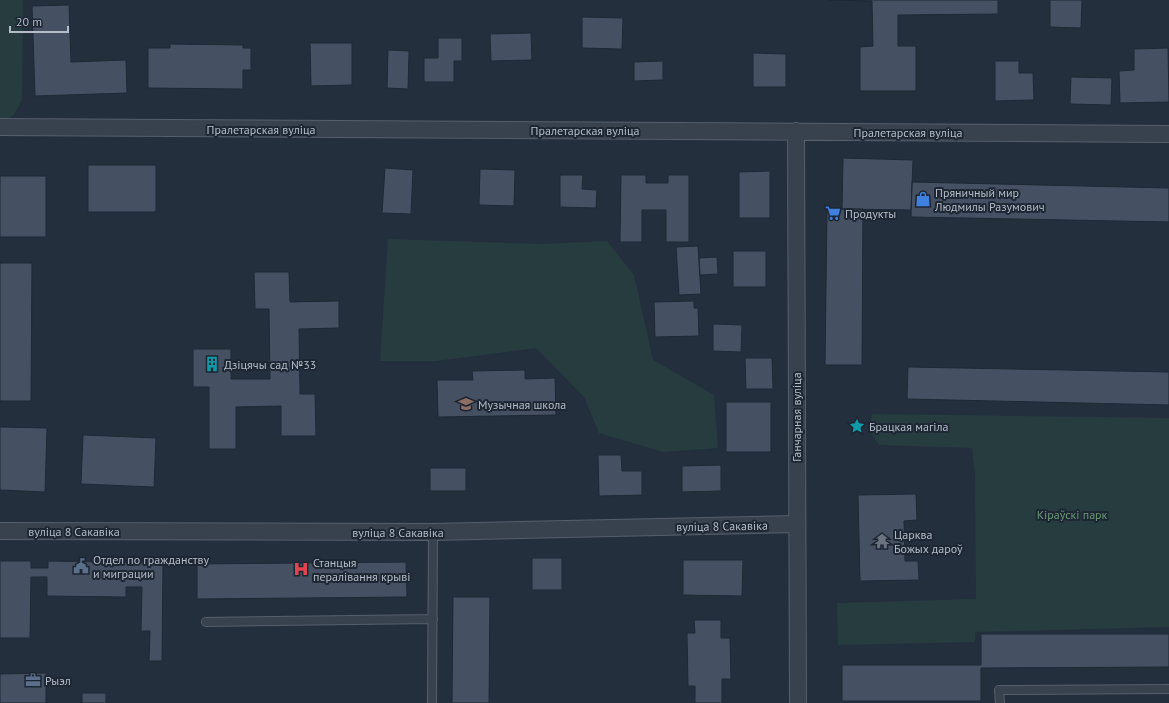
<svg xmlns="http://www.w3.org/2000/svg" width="1169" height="703" font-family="'PT Sans',sans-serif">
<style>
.green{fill:#263c3f}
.building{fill:#455162;stroke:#1f2835}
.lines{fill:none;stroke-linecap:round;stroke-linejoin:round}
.service-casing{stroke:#565f6c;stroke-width:10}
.minor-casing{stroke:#565f6c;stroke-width:18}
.service{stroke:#38414e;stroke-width:8}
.minor{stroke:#38414e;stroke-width:16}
.labels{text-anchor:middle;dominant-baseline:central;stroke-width:4;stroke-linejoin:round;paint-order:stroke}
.street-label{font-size:12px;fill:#b4bcc9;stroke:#1d2633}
.poi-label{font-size:12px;fill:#b4bcc9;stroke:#1d2633;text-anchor:start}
.park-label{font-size:12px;fill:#6b9a76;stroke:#1d2633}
</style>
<rect width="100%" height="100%" fill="#242f3e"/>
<path class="green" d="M0 0H23L22 100C16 111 14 120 0 120Z
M388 239 542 244 607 241 634 275 653 360 714 395 718 448 663 452 599 433 584 397 536 348 436 361H380Z
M872 414 1169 418V627L975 632V642L838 645 837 603 976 599 975 475 972 448 879 445 869 430Z"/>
<path class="building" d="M829 0H998V14L898 15V46H916V91H860V47L873 46 872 1Z
M1050 0H1082L1081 28 1050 27Z
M69 5 71 62 126 60 127 93 35 96 32 6Z
M582 17 623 18 622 49 582 48Z
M531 33 532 60 491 61 490 34Z
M438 38H462V61H454V82H424V58H438Z
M310 43H352V85L311 86Z
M170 44 243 45V48H251V70H243V89L148 88V48H170Z
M1168 48 1169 102 1120 103 1119 71 1134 70V49Z
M388 50 409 51 408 89 387 88Z
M753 53 786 54V87H753Z
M663 61V80L634 81V62Z
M995 61H1019V73H1033L1034 100 995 101Z
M1071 77 1112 78 1111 105 1070 104Z
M843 158 913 160 911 210 842 209Z
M88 165H156V212H88Z
M385 168 413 170 411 214 382 213Z
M480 169 515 170 514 206 479 205Z
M770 171V218H739V172Z
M560 175H583L582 189 597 190 596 208 560 207Z
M621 175H646V183H668V175H689V242H666V210H642V242H620Z
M0 176H46V237H0Z
M912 182 1169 188V222L911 217Z
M827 209H863L862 365H825Z
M698 246 701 294 679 295 676 247Z
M733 251H766V287H733Z
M717 257 718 274 700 275 699 258Z
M0 263H32L31 401H0Z
M254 272H289L290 302 339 301V328L299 329 300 394H315L316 436H281V406L236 407V449H209V387H193V349H231V379H270L269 309H255Z
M694 301V308H698L699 336 655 337 654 302Z
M713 324 742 325 741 352 713 351Z
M745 358H772L773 389H746Z
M908 367 1169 372V405L907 399Z
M525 370V379L555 378 556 415 438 417 437 380H473L472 371Z
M726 402H771V452H726Z
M0 427 47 428 45 492 0 490Z
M83 435 156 438 154 487 81 484Z
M598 455H621L622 471H642V495L599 496Z
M721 465V491L682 492V466Z
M430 468H466V491H430Z
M916 494 917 520 904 521 905 561H918L919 580 860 581 858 495Z
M532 558H562V590H532Z
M683 560H743L742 596 683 595Z
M0 561H31V568H48V561L163 563 162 661H149L150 631H141L142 587H126V597L47 596V577H31L30 638H0Z
M406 562 407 597 197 599V564Z
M453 597H490L489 703H452Z
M694 620H721V638H730L731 679H722V703H695V686H688L687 633H695Z
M981 634H1169V667L981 668V701H842V665H981Z
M46 673V703H0V674Z
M82 693H106V703H82Z"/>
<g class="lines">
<g class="service-casing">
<path id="service" d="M206 622 433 619
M432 703 433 532
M1000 703 999 690 1169 689"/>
</g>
<g class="minor-casing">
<path id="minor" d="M0 127 1169 134
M796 131 798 703
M0 531 433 532 797 524"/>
</g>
<use href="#service" class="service"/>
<use href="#minor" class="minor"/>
</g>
<defs>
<g id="shop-bare" transform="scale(1.2)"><path d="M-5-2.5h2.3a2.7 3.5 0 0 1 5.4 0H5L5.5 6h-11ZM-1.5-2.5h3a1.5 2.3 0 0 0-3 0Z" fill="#3f7fe0" stroke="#1d2633" stroke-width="2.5" paint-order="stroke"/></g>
<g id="supermarket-bare" transform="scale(1.2)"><path d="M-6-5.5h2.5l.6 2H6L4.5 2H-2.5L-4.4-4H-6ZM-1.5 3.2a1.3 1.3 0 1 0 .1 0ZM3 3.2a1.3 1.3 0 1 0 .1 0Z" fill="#3f7fe0" stroke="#1d2633" stroke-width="2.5" paint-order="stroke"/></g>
<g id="building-bare" transform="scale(1.2)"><path d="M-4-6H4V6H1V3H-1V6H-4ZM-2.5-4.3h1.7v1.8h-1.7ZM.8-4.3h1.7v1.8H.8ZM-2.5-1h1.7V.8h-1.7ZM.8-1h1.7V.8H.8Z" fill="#0f9aa8" stroke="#1d2633" stroke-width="2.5" paint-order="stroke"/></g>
<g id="school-bare" transform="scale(1.2)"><path d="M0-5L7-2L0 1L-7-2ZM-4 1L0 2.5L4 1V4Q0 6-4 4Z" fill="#8d6e63" stroke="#1d2633" stroke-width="2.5" paint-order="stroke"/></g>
<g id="sight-bare" transform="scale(1.2)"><path d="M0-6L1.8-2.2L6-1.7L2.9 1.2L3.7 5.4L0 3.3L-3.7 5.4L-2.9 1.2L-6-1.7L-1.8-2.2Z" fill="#0f9aa8" stroke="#1d2633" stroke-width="2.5" paint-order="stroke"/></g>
<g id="temple-bare" transform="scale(1.2)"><path d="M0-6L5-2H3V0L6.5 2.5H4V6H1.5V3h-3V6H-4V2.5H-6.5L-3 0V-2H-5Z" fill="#6b7280" stroke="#1d2633" stroke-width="2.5" paint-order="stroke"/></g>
<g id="civic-bare" transform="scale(1.2)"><path d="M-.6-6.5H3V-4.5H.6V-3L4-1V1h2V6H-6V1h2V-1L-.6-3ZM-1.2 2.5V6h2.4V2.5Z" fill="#5c6f8a" stroke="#1d2633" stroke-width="2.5" paint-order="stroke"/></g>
<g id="hospital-bare" transform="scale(1.2)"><path d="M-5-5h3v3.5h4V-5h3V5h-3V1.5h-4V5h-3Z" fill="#e0444e" stroke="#1d2633" stroke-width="2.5" paint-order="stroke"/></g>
<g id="office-bare" transform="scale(1.2)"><path d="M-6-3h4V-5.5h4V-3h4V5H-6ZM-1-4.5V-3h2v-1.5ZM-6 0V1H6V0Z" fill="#5c6f8a" stroke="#1d2633" stroke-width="2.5" paint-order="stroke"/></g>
</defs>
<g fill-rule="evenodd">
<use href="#shop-bare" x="923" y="199"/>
<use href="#supermarket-bare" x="833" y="213"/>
<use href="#building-bare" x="212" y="364"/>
<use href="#school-bare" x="466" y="404"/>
<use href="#sight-bare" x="857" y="426"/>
<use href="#temple-bare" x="882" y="541"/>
<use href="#civic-bare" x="81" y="566"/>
<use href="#hospital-bare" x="301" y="569"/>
<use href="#office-bare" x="33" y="680"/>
</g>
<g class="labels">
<g class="street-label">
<text x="261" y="129">Пралетарская вуліца</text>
<text x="585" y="130">Пралетарская вуліца</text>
<text x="908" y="132">Пралетарская вуліца</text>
<text transform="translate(796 417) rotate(-90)">Ганчарная вуліца</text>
<text transform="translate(722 526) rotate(-1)">вуліца 8 Сакавіка</text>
<text x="74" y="531">вуліца 8 Сакавіка</text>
<text x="398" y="532">вуліца 8 Сакавіка</text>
</g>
<g class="poi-label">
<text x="935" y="192">Пряничный мир<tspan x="935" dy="14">Людмилы Разумович</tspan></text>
<text x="845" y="213">Продукты</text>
<text x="224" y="364">Дзіцячы сад №33</text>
<text x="478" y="404">Музычная школа</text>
<text x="869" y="426">Брацкая магіла</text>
<text x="894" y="534">Царква<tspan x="894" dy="14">Божых дароў</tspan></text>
<text x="93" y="559">Отдел по гражданству<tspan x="93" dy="14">и миграции</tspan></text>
<text x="313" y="562">Станцыя<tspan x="313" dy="14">пералівання крыві</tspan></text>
<text x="45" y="680">Рыэл</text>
</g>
<g class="park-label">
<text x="1072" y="514">Кіраўскі парк</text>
</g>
</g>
<path d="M10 26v6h58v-6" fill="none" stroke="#b4bcc9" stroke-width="2"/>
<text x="16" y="26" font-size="12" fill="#b4bcc9" stroke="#1d2633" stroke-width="3" paint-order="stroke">20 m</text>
</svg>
